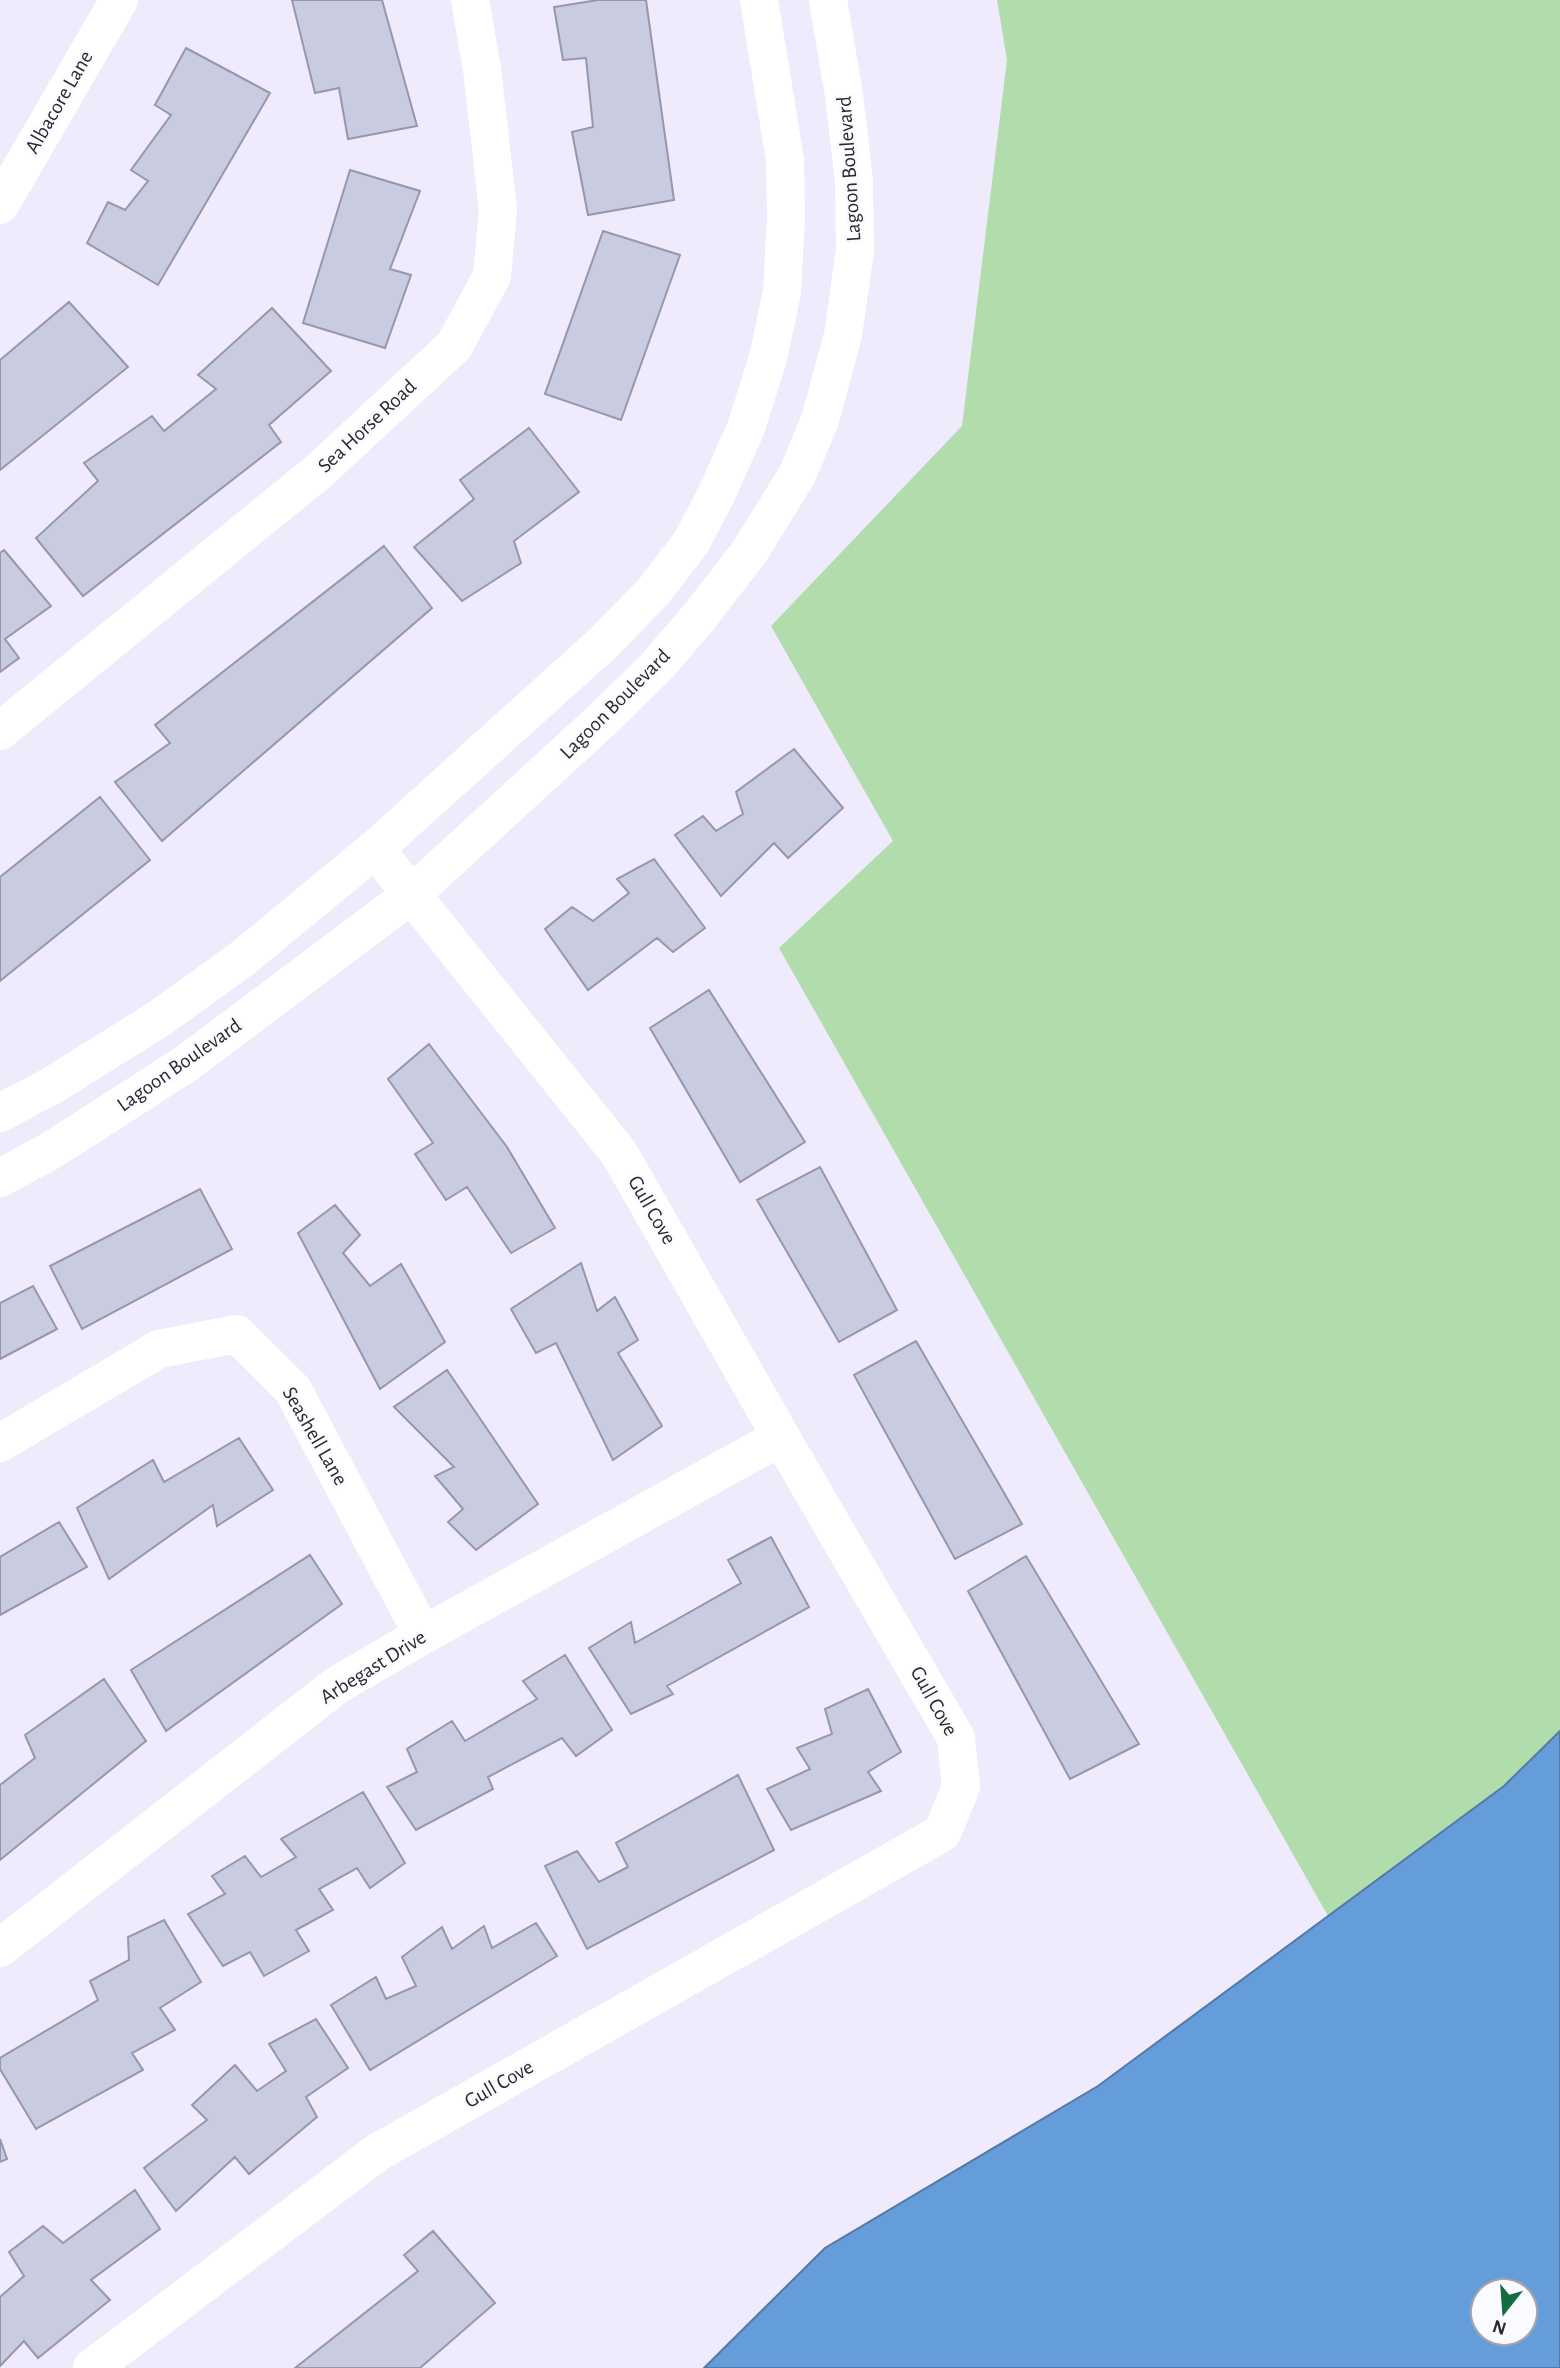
<svg xmlns="http://www.w3.org/2000/svg" width="1560" height="2368" font-family="'Alegreya Sans',sans-serif">
<style>
.green{fill:#b1dcac}
.water{fill:#659cda;stroke:#5379a7;stroke-width:2;fill-rule:evenodd}
.building{fill:#c9cbe1;stroke:#9697ac;stroke-width:2}
.lines{fill:none;stroke-linecap:round;stroke-linejoin:round}
.street{stroke:#fff;stroke-width:38}
.secondary{stroke:#fff;stroke-width:38}
.labels{text-anchor:middle;dominant-baseline:central;stroke-width:6;stroke-linejoin:round;paint-order:stroke}
.street-label{font-size:21px;fill:#2a2830;stroke:#fbfafe}
</style>
<rect width="100%" height="100%" fill="#efeafc"/>
<path class="green" d="M997 0H1560V1731L1504 1786 1328 1916 779 948 893 841 771 626 962 426 1007 60Z"/>
<path class="water" d="M1560 1731V2368H704L825 2248 1098 2086 1504 1786ZM1483 2291H1525V2333H1483Z"/>
<path class="building" d="M292 0H382L417 126 348 139 339 88 315 93Z
M598 0H646L674 200 588 215 572 132 593 127 586 58 563 60 554 7Z
M186 48 270 93 158 285 87 243 108 202 125 210 148 181 131 170 171 115 155 105Z
M350 170 420 191 390 269 411 275 385 348 303 323Z
M603 231 680 255 621 420 545 394Z
M69 302 128 367 0 470V360Z
M272 308 331 371 269 425 281 442 83 596 36 538 98 481 84 463 152 416 164 431 216 389 198 375Z
M529 428 579 492 514 541 521 563 462 601 414 547 474 499 460 480Z
M384 546 432 608 162 841 115 782 170 743 155 725Z
M4 550 51 606 5 639 19 658 0 672V553Z
M794 749 843 808 788 858 774 843 721 896 675 835 703 816 716 831 743 814 736 792Z
M100 797 150 860 0 981V877Z
M654 859 705 928 673 952 657 938 588 990 545 929 572 907 593 921 629 893 617 879Z
M709 990 805 1142 740 1182 650 1028Z
M429 1044 507 1147 555 1228 511 1253 467 1187 446 1200 415 1154 433 1143 388 1079Z
M820 1167 897 1310 839 1342 757 1200Z
M200 1189 232 1249 82 1329 50 1266Z
M335 1205 360 1235 343 1253 370 1286 401 1264 445 1342 380 1389 298 1233Z
M581 1263 597 1311 615 1297 638 1340 618 1353 662 1426 613 1460 556 1343 536 1353 511 1309Z
M33 1286 57 1329 0 1359V1303Z
M916 1341 1022 1524 955 1559 854 1375Z
M447 1370 538 1504 476 1550 448 1522 463 1509 435 1476 454 1467 394 1407Z
M239 1438 273 1490 217 1526 213 1505 109 1579 77 1508 153 1460 164 1482Z
M59 1522 87 1567 0 1615V1557Z
M771 1537 809 1607 667 1686 673 1694 631 1714 589 1648 631 1622 635 1643 741 1583 728 1560Z
M310 1555 342 1604 166 1731 131 1670Z
M1026 1556 1139 1744 1070 1779 968 1591Z
M565 1655 612 1730 576 1756 562 1738 488 1777 493 1789 416 1830 387 1787 417 1772 407 1749 452 1721 465 1741 537 1699 523 1681Z
M104 1679 146 1741 0 1860V1785L35 1758 25 1735Z
M868 1689 901 1752 868 1772 881 1791 791 1830 767 1789 810 1769 797 1748 832 1734 825 1709Z
M738 1775 774 1850 587 1949 545 1866 577 1851 599 1882 628 1867 616 1843Z
M363 1792 405 1863 370 1888 357 1868 319 1889 333 1910 296 1930 309 1951 264 1976 250 1952 223 1966 188 1914 225 1894 212 1876 245 1856 261 1877 296 1857 281 1839Z
M164 1920 201 1982 160 2008 175 2030 132 2053 143 2070 36 2129 0 2069V2058L98 2000 90 1981 129 1960 128 1937Z
M536 1923 557 1956 370 2070 331 2005 376 1977 386 1999 416 1986 402 1957 442 1927 452 1949 484 1926 492 1948Z
M316 2019 348 2068 306 2097 317 2117 249 2174 235 2157 176 2211 144 2168 207 2120 192 2105 235 2065 257 2091 286 2071 269 2044Z
M0 2139 7 2159 0 2162Z
M135 2190 160 2229 91 2280 110 2300 38 2358 24 2341 0 2366V2297L24 2276 9 2252 43 2226 63 2243Z
M433 2231 495 2303 420 2368H295L418 2271 404 2255Z"/>
<g class="lines">
<path class="street" d="M0 205 119 0
M0 731 319 471 454 346 492 276 498 210 482 69 470 0
M0 1443 159 1349 237 1334 293 1390 423 1635
M0 1948 337 1685 423 1635 781 1437
M92 2368 378 2152 942 1833 961 1787 956 1738 781 1437 619 1153 375 849"/>
<path class="secondary" d="M0 1113 53 1085 160 1018 243 958 375 849 601 645 654 591 692 541 716 495 746 428 768 358 782 292 786 217 785 160 759 0
M0 1178 52 1150 187 1063 412 894 603 719 656 667 699 617 750 551 797 475 820 420 843 335 855 250 854 181 844 95 828 0"/>
</g>
<g class="labels">
<g class="street-label">
<text transform="translate(59 102) rotate(-60)">Albacore Lane</text>
<text transform="translate(849 169) rotate(-94)">Lagoon Boulevard</text>
<text transform="translate(367 426) rotate(-43)">Sea Horse Road</text>
<text transform="translate(615 704) rotate(-45)">Lagoon Boulevard</text>
<text transform="translate(179 1065) rotate(-35)">Lagoon Boulevard</text>
<text transform="translate(652 1210) rotate(60)">Gull Cove</text>
<text transform="translate(315 1436) rotate(60)">Seashell Lane</text>
<text transform="translate(373 1667) rotate(-32)">Arbegast Drive</text>
<text transform="translate(934 1701) rotate(61)">Gull Cove</text>
<text transform="translate(499 2084) rotate(-30)">Gull Cove</text>
</g>
</g>
<g transform="translate(1504 2312) rotate(197)"><circle r="33" fill="#fbfafe" stroke="#a7a6ac" stroke-width="2"/>
<path d="M0-5L12 26L0 18L-12 26Z" fill="#136d41"/>
<text y="-10" font-size="19" font-weight="bold" text-anchor="middle" fill="#2a2830">N</text>
</g>
</svg>
